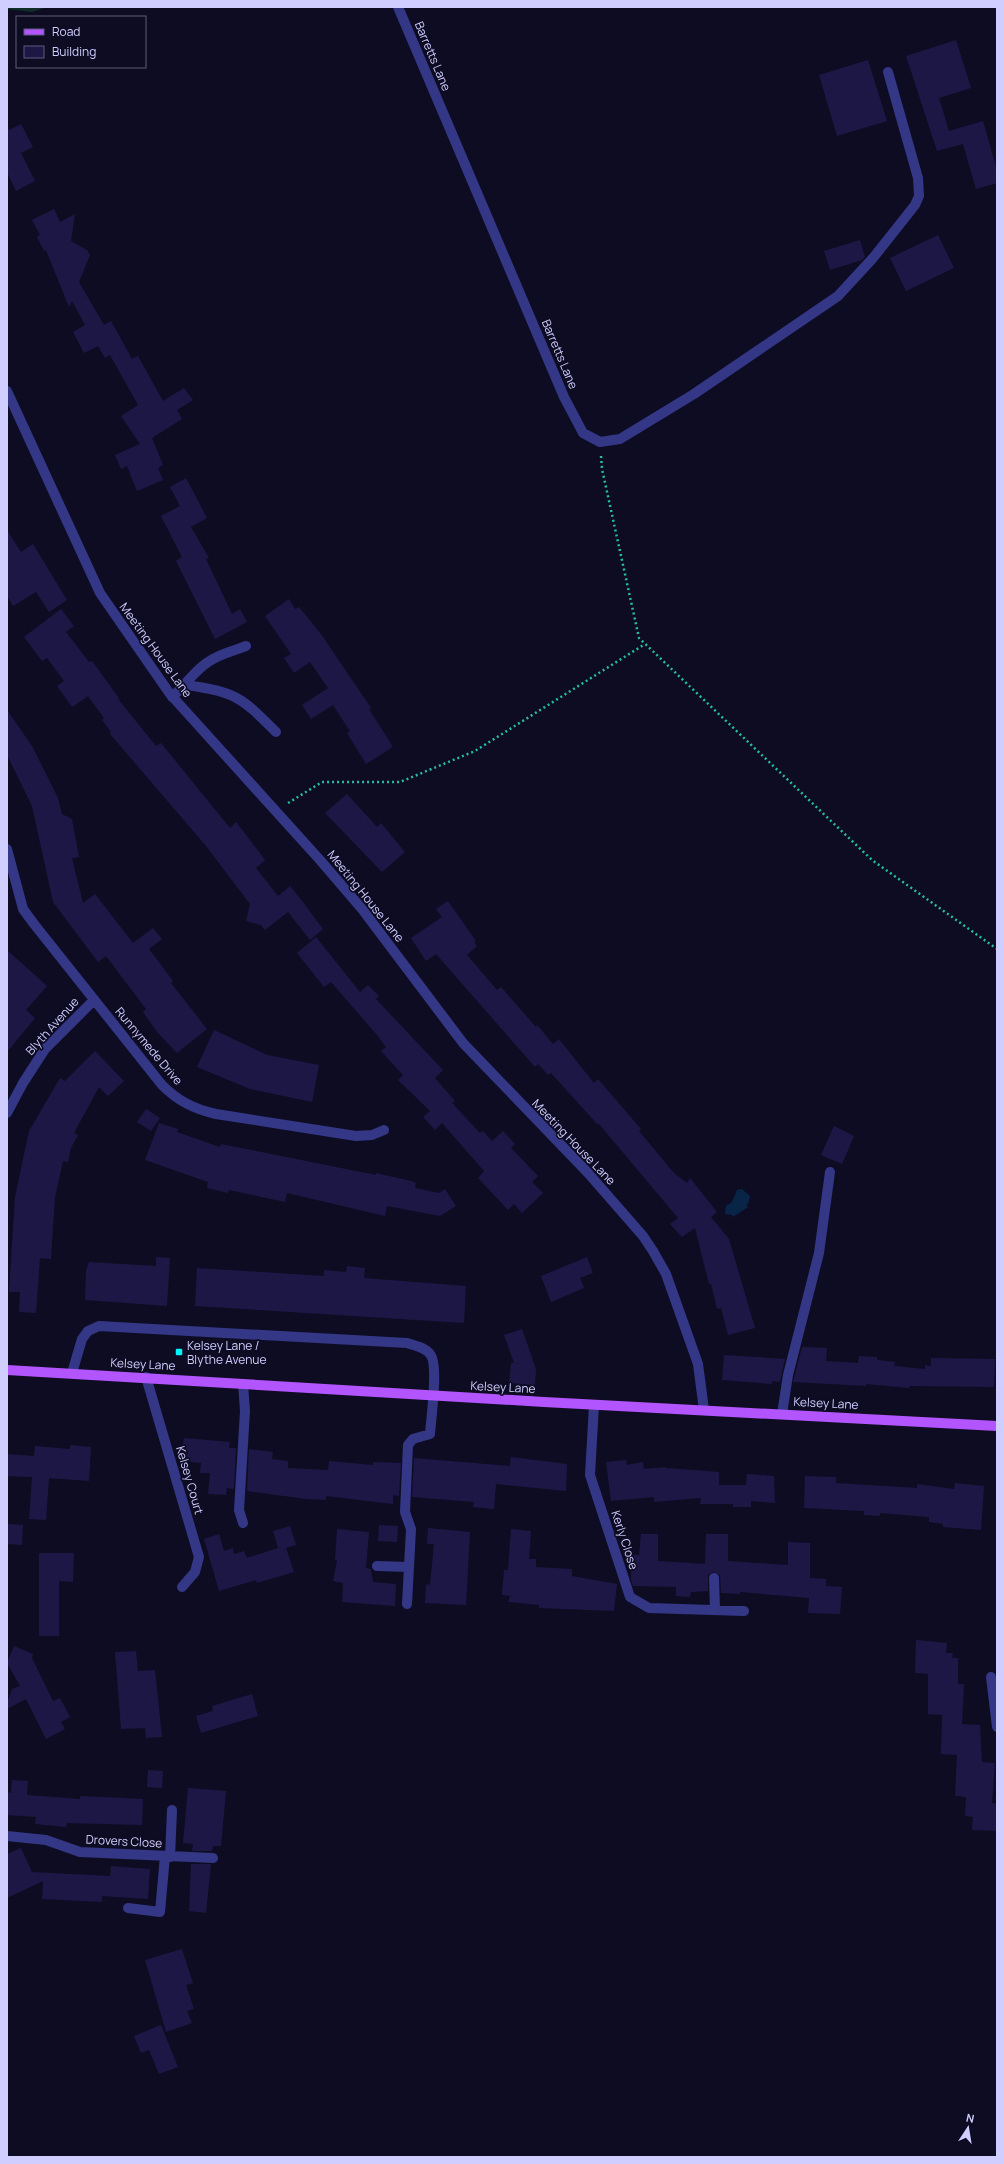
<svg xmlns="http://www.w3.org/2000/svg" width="1004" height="2164" font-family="Manrope,sans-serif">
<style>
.green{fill:#0f2e2a}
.water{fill:#082447}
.building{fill:#1d1746}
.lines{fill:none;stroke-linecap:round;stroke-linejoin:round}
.path{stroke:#25bca8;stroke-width:2.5;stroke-dasharray:2 3;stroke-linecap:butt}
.minor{stroke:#343786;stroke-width:10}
.major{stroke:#b355ff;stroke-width:10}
.poi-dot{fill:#00f4f9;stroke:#0e0c23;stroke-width:1.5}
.labels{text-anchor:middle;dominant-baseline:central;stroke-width:3.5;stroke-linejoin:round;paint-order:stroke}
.street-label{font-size:12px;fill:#d0ceff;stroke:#0e0c23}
.poi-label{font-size:12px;fill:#d0ceff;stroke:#0e0c23;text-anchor:start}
</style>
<rect width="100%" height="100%" fill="#0e0c23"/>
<path class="green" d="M7 7H47L32 12 7 9Z"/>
<path class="water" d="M742 1189 750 1196 748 1204 746 1205 748 1207 733 1217 732 1215 725 1214 726 1206 732 1202 737 1190Z"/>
<path class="building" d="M956 40 971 88 939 98 949 131 983 121 997 170V183L976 189 963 144 937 151 906 56Z
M868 60 887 121 837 136 819 75Z
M21 124 33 147 21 153 35 181 16 191 7 172V127L9 130Z
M54 209 60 222 75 214 71 241 87 250 90 255 79 282 104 325 111 321 132 359 138 356 163 401 184 388 193 400 177 410 182 419 152 438 163 465 158 468 163 480 137 491 127 466 121 469 115 455 140 444 121 416 138 405 110 355 105 358 98 346 84 353 73 332 85 325 72 301 69 307 46 250 44 251 37 237 40 235 32 220Z
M938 235 954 268 906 291 890 258Z
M860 240 865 257 862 260 830 270 824 251Z
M186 478 207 518 191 527 209 558 206 559 232 614 240 609 247 622 215 639 176 561 182 557 161 516 180 506 170 487Z
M7 530 21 552 33 544 67 600 49 612 36 592 13 606 7 596Z
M289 599 295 609 299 607 321 634 371 708 369 709 393 747 366 764 347 733 350 731 333 705 311 719 302 705 328 688 310 662 294 673 284 658 291 654 265 616Z
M61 609 74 626 66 632 89 662 92 661 119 698 118 699 156 746 161 743 230 828 236 822 247 836 265 860 256 868 278 896 290 886 302 901 323 929 310 940 288 912 265 930 261 925 246 921 250 904 206 846 110 734 111 732 102 720 104 718 88 696 72 707 57 686 64 681 47 658 42 661 24 637Z
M7 710 32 746 58 798 62 814 72 819 79 857 72 858 83 903 95 894 133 943 153 928 162 939 149 949 173 981 171 983 207 1029 177 1053 158 1033 143 1012 146 1009 106 956 98 962 53 902 32 806 7 755Z
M347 794 377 827 381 823 405 852 382 872 325 813Z
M448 901 476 941 474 942 477 946 467 955 497 990 501 987 536 1027 537 1025 553 1044 559 1039 594 1083 598 1079 641 1129 639 1131 674 1173 687 1183 690 1178 717 1212 711 1217 729 1239 755 1328 728 1335 721 1308 717 1309 711 1284H709L695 1228 682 1237 670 1224 678 1218 599 1124 598 1125 551 1073 548 1075 538 1064 535 1067 436 954 426 961 411 938 442 917 436 909Z
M316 937 360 992 368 985 379 996 376 999 443 1070 435 1078 455 1101 452 1103 480 1133 483 1131 492 1141 503 1131 515 1144 511 1148 538 1176 532 1182 543 1193 522 1213 514 1204 508 1210 478 1178 484 1171 442 1123 435 1130 423 1117 430 1111 398 1080 403 1075 381 1051 386 1047 377 1035 331 982 324 987 297 953Z
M7 950 47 986 26 1010 35 1018 7 1052Z
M214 1030 267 1055 319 1065 312 1102 250 1089 197 1067Z
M95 1051 124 1081 108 1096 99 1087 74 1133 78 1135 71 1148 68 1162 63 1161 55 1197 51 1259 40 1258 36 1313 19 1312 20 1292H9L15 1197 29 1131 60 1078 65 1081Z
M146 1109 160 1118 151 1131 137 1122Z
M159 1123 178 1129 177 1132 220 1147 221 1144 376 1175V1173L411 1181 416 1183 415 1188 439 1193 445 1189 456 1206 440 1216 387 1206 385 1216 287 1193 285 1202 229 1190 228 1193 207 1188 208 1182 145 1160Z
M834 1126 854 1136 842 1164 821 1155Z
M156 1257 170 1258 167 1306 85 1300 86 1270 89 1262 156 1266Z
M587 1257 593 1273 580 1278 584 1288 551 1302 541 1276Z
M347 1266 365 1268 364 1278 466 1286 464 1323 195 1306 197 1268 324 1276V1270L346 1272Z
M522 1329 536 1369 535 1385 509 1383 511 1363H514L504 1335Z
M802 1347 827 1348 826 1361 858 1363 859 1356 877 1357V1360L895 1362 894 1366 925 1369V1365L931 1366V1358L995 1359 994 1387 909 1386V1388L866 1384V1386L793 1382Z
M724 1355 785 1359 780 1382 772 1381V1384L722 1380Z
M184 1438 230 1442 229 1448H236L234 1489 227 1488 226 1495 208 1494 210 1473H200L201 1463 180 1461Z
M70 1445 91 1447 89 1481 49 1478 46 1520 29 1519 32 1477 7 1476V1454L34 1456 35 1446 70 1449Z
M249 1449 273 1452 272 1459 288 1461V1468L328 1470 329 1461 373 1465V1462L401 1463 399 1496 393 1495V1504L326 1496V1500L306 1499 247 1491Z
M511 1457 567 1464 566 1491 496 1484 494 1509 473 1507 474 1502 412 1497 414 1458 510 1466Z
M626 1460 627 1465 643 1462 644 1469 666 1467V1468L719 1472V1485H746L747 1474 774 1476 775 1503 751 1501V1507H733V1504H700L701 1498 654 1502V1497L611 1501 606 1462Z
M805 1476 836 1477V1483L917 1488V1484L954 1489 955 1483 984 1486 981 1530 943 1527V1524L929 1522V1517L880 1513V1516L864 1515V1511L804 1508Z
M8 1524 23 1525 22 1545 7 1544Z
M379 1525 398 1526 397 1542 378 1541Z
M290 1526 296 1545 286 1548 294 1572 257 1583 256 1580 219 1591 204 1539 219 1534 224 1551 233 1548 234 1554 244 1551 247 1558 278 1548 273 1531Z
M428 1528 470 1532 466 1605 425 1603 426 1584 430 1585 434 1544H427Z
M337 1529 369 1532 366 1568 371 1569 373 1582 396 1584 395 1606 342 1602 343 1583 333 1581 337 1560H335Z
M511 1529 531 1531 529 1559H536V1567L572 1569V1576L617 1584 614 1611 539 1608V1605L508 1602 510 1596 502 1595 504 1570H508Z
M641 1534H658V1561L705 1564 706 1534H728V1561L788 1565V1542L810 1543V1578L826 1579V1586L842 1587 840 1614 808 1613 809 1598 740 1592V1594L721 1593 720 1575 714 1572 708 1575V1591L691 1592 690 1597 676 1596V1587L633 1586 631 1579V1555H639Z
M39 1553H74L73 1582 59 1581V1636H39Z
M916 1640 947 1643 946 1653H953L952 1658H958V1684H964L962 1724 980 1725 982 1762 995 1763 992 1803 997 1804V1831L972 1830 973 1817 965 1816 966 1797 955 1796 957 1755 941 1754 942 1715 928 1714V1674L915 1673Z
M14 1646 33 1654 32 1658 53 1701 60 1698 70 1717 61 1722 65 1729 46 1739 26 1699 7 1709V1703L12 1689 20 1686 7 1663Z
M136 1651 138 1671 155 1670 162 1737 146 1738 145 1728 121 1729 115 1652Z
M252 1694 258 1716 201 1733 196 1716 213 1711 212 1706Z
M148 1770 163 1771 162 1788 147 1787Z
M12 1780 28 1781 27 1795 80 1799V1796L143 1799 142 1825 67 1823 66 1827 35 1824 36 1817 7 1815V1792L11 1793Z
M188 1788 226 1791 221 1846H213L212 1851H192L193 1844 183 1843Z
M21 1848 32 1872 110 1876 111 1866 150 1869 148 1899 102 1896V1902L42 1899 43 1881 7 1898V1854Z
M191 1864H211L206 1913 189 1911Z
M182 1949 193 1983 186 1985 194 2009 187 2011 192 2023 166 2032 145 1960Z
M161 2025 178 2067 159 2074 149 2050 141 2053 134 2036Z"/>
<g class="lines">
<path class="path" d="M601 456 602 469 639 638 872 860 997 949
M288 803 322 782H400L475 751 645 644"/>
<path class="minor" d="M398 7 564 397 583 433 600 442 620 439 694 394 838 296 873 258 915 205 919 196 918 178 888 72
M7 391 100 593 170 694 320 860 362 909 463 1043 588 1173 643 1236 653 1251 666 1274 698 1364 704 1410
M186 685C236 692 241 697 276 732
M172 697C185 686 194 671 208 662 219 654 233 651 246 646
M7 849 23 909 34 924 162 1085C178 1101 194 1109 216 1114L356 1136 372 1135 384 1130
M7 1113 23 1083 45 1049 94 1000
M72 1373 82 1339 88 1331 99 1326 407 1343C415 1346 425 1347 430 1354 439 1364 431 1418 430 1434L413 1439 408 1445 405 1512 411 1529 407 1604
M146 1377 199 1557 195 1572 182 1587
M243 1384 245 1411 239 1510 243 1523
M594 1405 590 1475 630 1597 649 1608 744 1611
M782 1414 788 1375 819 1253 830 1172
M377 1566 409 1567
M714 1578 715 1610
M991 1677 997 1727
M7 1836 46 1840 80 1852 213 1858
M170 1857 172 1810
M128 1908 160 1912 165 1856"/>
<path class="major" d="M7 1370 544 1402 997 1426"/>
</g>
<rect class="poi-dot" x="175" y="1348" width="8" height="8" rx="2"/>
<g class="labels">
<g class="street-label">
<text transform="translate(433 56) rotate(67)">Barretts Lane</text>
<text transform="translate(560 354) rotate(67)">Barretts Lane</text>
<text transform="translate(156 650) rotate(54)">Meeting House Lane</text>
<text transform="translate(366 896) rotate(51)">Meeting House Lane</text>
<text transform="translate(52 1026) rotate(-48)">Blyth Avenue</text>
<text transform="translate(149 1046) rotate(50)">Runnymede Drive</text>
<text transform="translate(574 1142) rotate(46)">Meeting House Lane</text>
<text transform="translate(143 1364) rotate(3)">Kelsey Lane</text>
<text transform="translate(503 1387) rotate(3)">Kelsey Lane</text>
<text transform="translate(826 1403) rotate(3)">Kelsey Lane</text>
<text transform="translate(190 1480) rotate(74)">Kelsey Court</text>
<text transform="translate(625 1540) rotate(72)">Kerly Close</text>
<text transform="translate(124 1841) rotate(3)">Drovers Close</text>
</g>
<g class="poi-label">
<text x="187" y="1345">Kelsey Lane /<tspan x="187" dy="14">Blythe Avenue</tspan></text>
</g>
</g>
<rect width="1004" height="2164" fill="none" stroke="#d0ceff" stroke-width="16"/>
<rect x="16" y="16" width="130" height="52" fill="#0e0c23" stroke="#5c5a7b"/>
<rect x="24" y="29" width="20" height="6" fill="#b355ff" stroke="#5c5a7b"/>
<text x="52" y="36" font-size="12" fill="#d0ceff">Road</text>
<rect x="24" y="46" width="20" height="12" fill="#1d1746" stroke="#5c5a7b"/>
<text x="52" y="56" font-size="12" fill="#d0ceff">Building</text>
<g transform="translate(968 2128) rotate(12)" stroke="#0e0c23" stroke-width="3" paint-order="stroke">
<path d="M0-3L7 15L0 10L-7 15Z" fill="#d0ceff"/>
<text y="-6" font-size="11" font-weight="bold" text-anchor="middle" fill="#d0ceff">N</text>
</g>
</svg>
